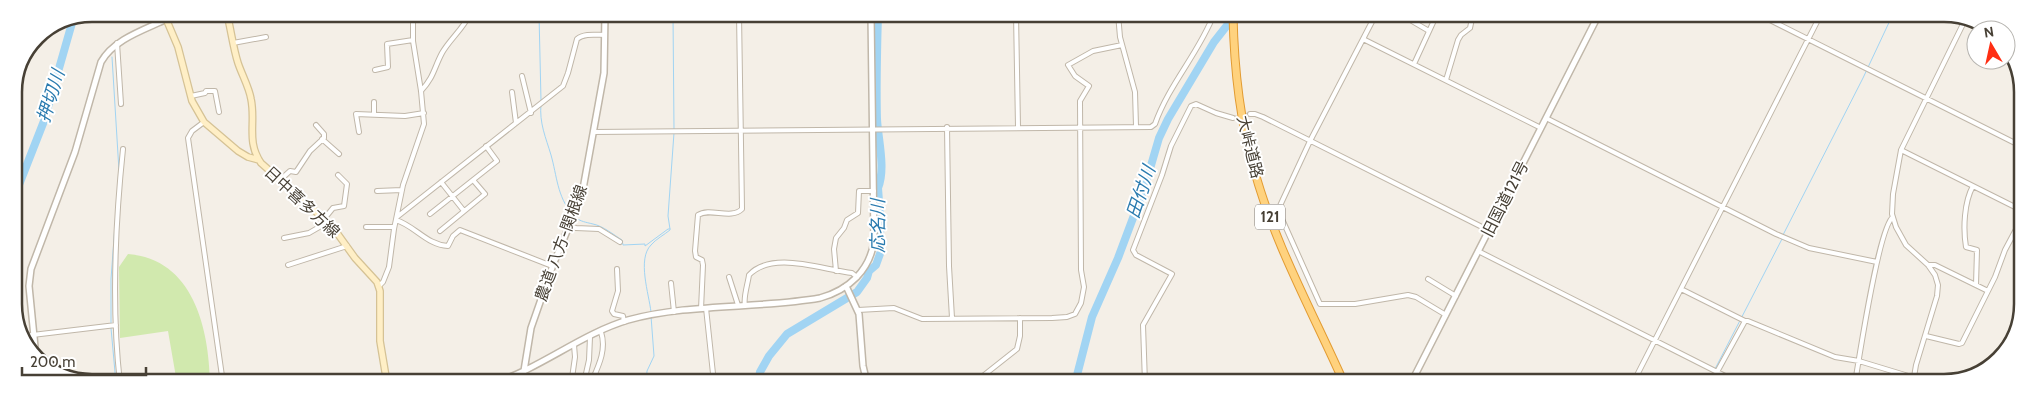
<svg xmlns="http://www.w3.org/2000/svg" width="2036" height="397" font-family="Cabin,'Noto Sans JP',sans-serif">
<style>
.green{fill:#d1e9ae}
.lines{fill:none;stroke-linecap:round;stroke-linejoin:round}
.stream{stroke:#a1d4f3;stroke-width:1}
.river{stroke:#a1d4f3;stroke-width:8}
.minor-tunnel{stroke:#d1ccc3;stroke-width:4;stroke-dasharray:4 2;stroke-linecap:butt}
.minor-casing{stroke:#c0b7a9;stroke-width:6}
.tertiary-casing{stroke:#c0b7a9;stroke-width:8}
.secondary-casing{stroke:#d5c295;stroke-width:8}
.trunk-casing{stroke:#e29b32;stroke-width:9}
.minor{stroke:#fff;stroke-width:4}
.tertiary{stroke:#fff;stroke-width:5}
.secondary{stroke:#ffefc6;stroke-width:5.5}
.trunk{stroke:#ffd27e;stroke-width:7}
.labels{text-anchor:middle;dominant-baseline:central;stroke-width:4;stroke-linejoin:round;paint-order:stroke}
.shield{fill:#fff;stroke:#7e7972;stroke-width:1}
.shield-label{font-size:15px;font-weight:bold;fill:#474035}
.street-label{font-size:16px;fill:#474035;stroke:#fff}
.water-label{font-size:18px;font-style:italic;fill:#2a7baf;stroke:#fff}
.rim{fill:none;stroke:#474035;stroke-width:2.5}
</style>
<rect width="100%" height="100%" fill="#f4efe7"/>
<path class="green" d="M128 254C193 259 209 328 210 383H177L168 331 120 338 119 267Z"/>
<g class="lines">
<path class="stream" d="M539 14 541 100
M673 14 674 129
M541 104C539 123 546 138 551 155 557 176 557 196 572 214
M574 217C582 222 585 222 593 224 603 226 614 235 622 240L623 245 645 244V246L668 229H670
M670 229 668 216 674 133
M1783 235 1863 78 1893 14
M651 312C649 294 637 259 651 245 656 239 664 235 670 230
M111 324V279L119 171 112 57
M111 328 116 383
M1715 369 1782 239
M646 383 647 371 654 356 651 316
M1708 383 1714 373"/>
<path class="river" d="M15 195 44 121 72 23
M758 383 760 372 769 356 787 334 857 292 867 278 869 271 876 265 881 251 879 237 881 228 878 188C886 169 878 139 877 119 876 84 877 49 878 14
M1075 383 1092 317 1118 258 1145 186 1159 138 1168 119 1214 42 1236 14"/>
<path class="minor-tunnel" d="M1233 118 1250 114"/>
<g class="minor-casing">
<path id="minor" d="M1016 14 1018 127
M1118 14 1120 37 1135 92 1136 126
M1136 14H1191
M1376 14 1310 141 1278 210 1320 304H1355L1408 295 1416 297 1446 315
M1400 14 1429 31
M1758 14 2021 146
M1016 16 1104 14
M229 20 245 14
M1363 39 1541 128
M117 43 121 104
M233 43 266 37
M1414 64 1437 14
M375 70 388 67 387 44 413 40
M522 76 531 113
M1446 80 1458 40 1461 35 1470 28 1473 14
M421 91C434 77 434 68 442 53 450 39 463 29 470 14
M512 92 516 123
M14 93V91
M191 96 205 93 206 91H215L219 112
M374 113V102
M1250 114H1255L1263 117 1488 230
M1546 118 1776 234 1809 248 1877 262
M204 122 192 131 188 138 223 383
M947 127 949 266 952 318
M359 132 356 114 405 116 424 113
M593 132 1151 127 1155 124C1169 84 1199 53 1214 14
M322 139 339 154
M1901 150 2021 210
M280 180 290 171 296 172 310 151 324 138V134L316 125
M441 182 464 211
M1973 186C1964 202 1963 229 1966 247L1977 250 1976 285
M377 191 402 190
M430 214 497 161 486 146
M397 217 563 86 568 73 577 39C584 33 596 35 605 35
M324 219 333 208 344 206 347 184 338 175
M396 220C415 226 427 245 448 246L453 236 460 230 552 266
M569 226 576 228 599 229 620 242
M366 227H394
M440 231 485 194 473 180
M284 238 309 233 328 222
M1478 251 1739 383
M288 265 347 246
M1928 265H1935L1988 291
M617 269 618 291 612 311 614 314 623 316 624 322
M836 271 834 249 836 238 844 228 847 220 858 213 859 191H874
M729 277 738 305
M1428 279 1456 296
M671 283 674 312
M379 286 383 282 389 267 394 229 403 185 424 124 421 91 413 41V14
M1681 289 1745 321H1748L1835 357 1859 361 1915 378
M745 305C743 298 748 283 749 275 772 250 823 270 852 273L857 277
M706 308 714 383
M701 309 703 265 702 260 696 257 695 251 698 215C710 207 731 220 742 209L739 14
M858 310 894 308 922 319 1052 318 1067 317 1075 314 1081 303 1084 287 1081 270 1080 101 1089 86 1075 76 1068 65 1093 51 1122 45
M24 336 116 325
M1926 336 1959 344 1962 343 1995 277 2005 250 2021 220
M1717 372 1745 321
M572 378 575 357 574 345
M585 378 589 360 590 337
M357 379 386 378
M120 383C111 305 115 226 123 149
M591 383C598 367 607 350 601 332
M780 383H797
M812 383 866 379
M974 383 1017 349 1020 336V318
M1145 383 1143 325 1172 274 1136 255 1133 250 1162 175 1171 146 1191 106 1196 104 1216 113 1233 118
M1633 383 1821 14
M1855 383C1859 359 1879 226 1893 217
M1913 383 1916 365 1937 296 1938 285 1935 275 1928 265 1906 245 1896 227 1892 214 1893 194 1901 150 1965 20"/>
</g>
<g class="tertiary-casing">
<path id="tertiary" d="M846 286 859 314 863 366 867 383
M36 357 29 286 31 269 75 152 101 62C114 39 144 30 167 19
M1915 378 1936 383
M494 383C541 368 581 334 628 320 690 303 758 309 820 298 849 290 870 270 874 241L871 14
M522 383 531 328 553 265 574 214 583 189 604 73 605 14
M1411 383 1599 14"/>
</g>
<g class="secondary-casing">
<path id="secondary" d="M164 14 178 47 192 101 204 122 238 151 248 157 259 160
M227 14C231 30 233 47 238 63 242 75 249 87 251 99 256 123 246 141 261 163L332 226 355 258 377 282 380 291V341L387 383"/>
</g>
<g class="trunk-casing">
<path id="trunk" d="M1233 14C1234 67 1239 118 1254 169 1274 243 1313 313 1344 383"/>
</g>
<use href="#minor" class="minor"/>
<use href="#tertiary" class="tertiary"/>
<use href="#secondary" class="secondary"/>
<use href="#trunk" class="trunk"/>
</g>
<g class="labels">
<rect class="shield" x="1255" y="204.5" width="30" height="25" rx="4"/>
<g class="shield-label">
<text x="1270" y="217">121</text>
</g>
<g class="street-label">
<text transform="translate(1250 147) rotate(76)">大峠道路</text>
<text transform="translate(1505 199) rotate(-63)">旧国道121号</text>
<text transform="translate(302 202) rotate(43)">日中喜多方線</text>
<text transform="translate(561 243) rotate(-70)">農道 八方-関根線</text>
</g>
<g class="water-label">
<text transform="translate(51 96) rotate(-73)">押切川</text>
<text transform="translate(1141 192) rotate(-71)">田付川</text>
<text transform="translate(878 226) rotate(-90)">応名川</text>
</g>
</g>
<path d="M0 0H2036V397H0ZM92 22H1944A70 70 0 0 1 2014 92V304A70 70 0 0 1 1944 374H92A70 70 0 0 1 22 304V92A70 70 0 0 1 92 22Z" fill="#fff" fill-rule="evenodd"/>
<path class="rim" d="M92 22H1944A70 70 0 0 1 2014 92V304A70 70 0 0 1 1944 374H92A70 70 0 0 1 22 304V92A70 70 0 0 1 92 22Z"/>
<g transform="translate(1991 45) rotate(351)"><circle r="24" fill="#ffffff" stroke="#b5b3ae"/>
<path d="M0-4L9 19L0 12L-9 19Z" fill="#ff2e13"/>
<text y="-8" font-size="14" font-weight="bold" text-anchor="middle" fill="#474035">N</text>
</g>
<path d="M22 367v8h124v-8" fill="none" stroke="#474035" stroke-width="2.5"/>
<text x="30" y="367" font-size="15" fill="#474035" stroke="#ffffff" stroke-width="4" paint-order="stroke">200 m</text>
</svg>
